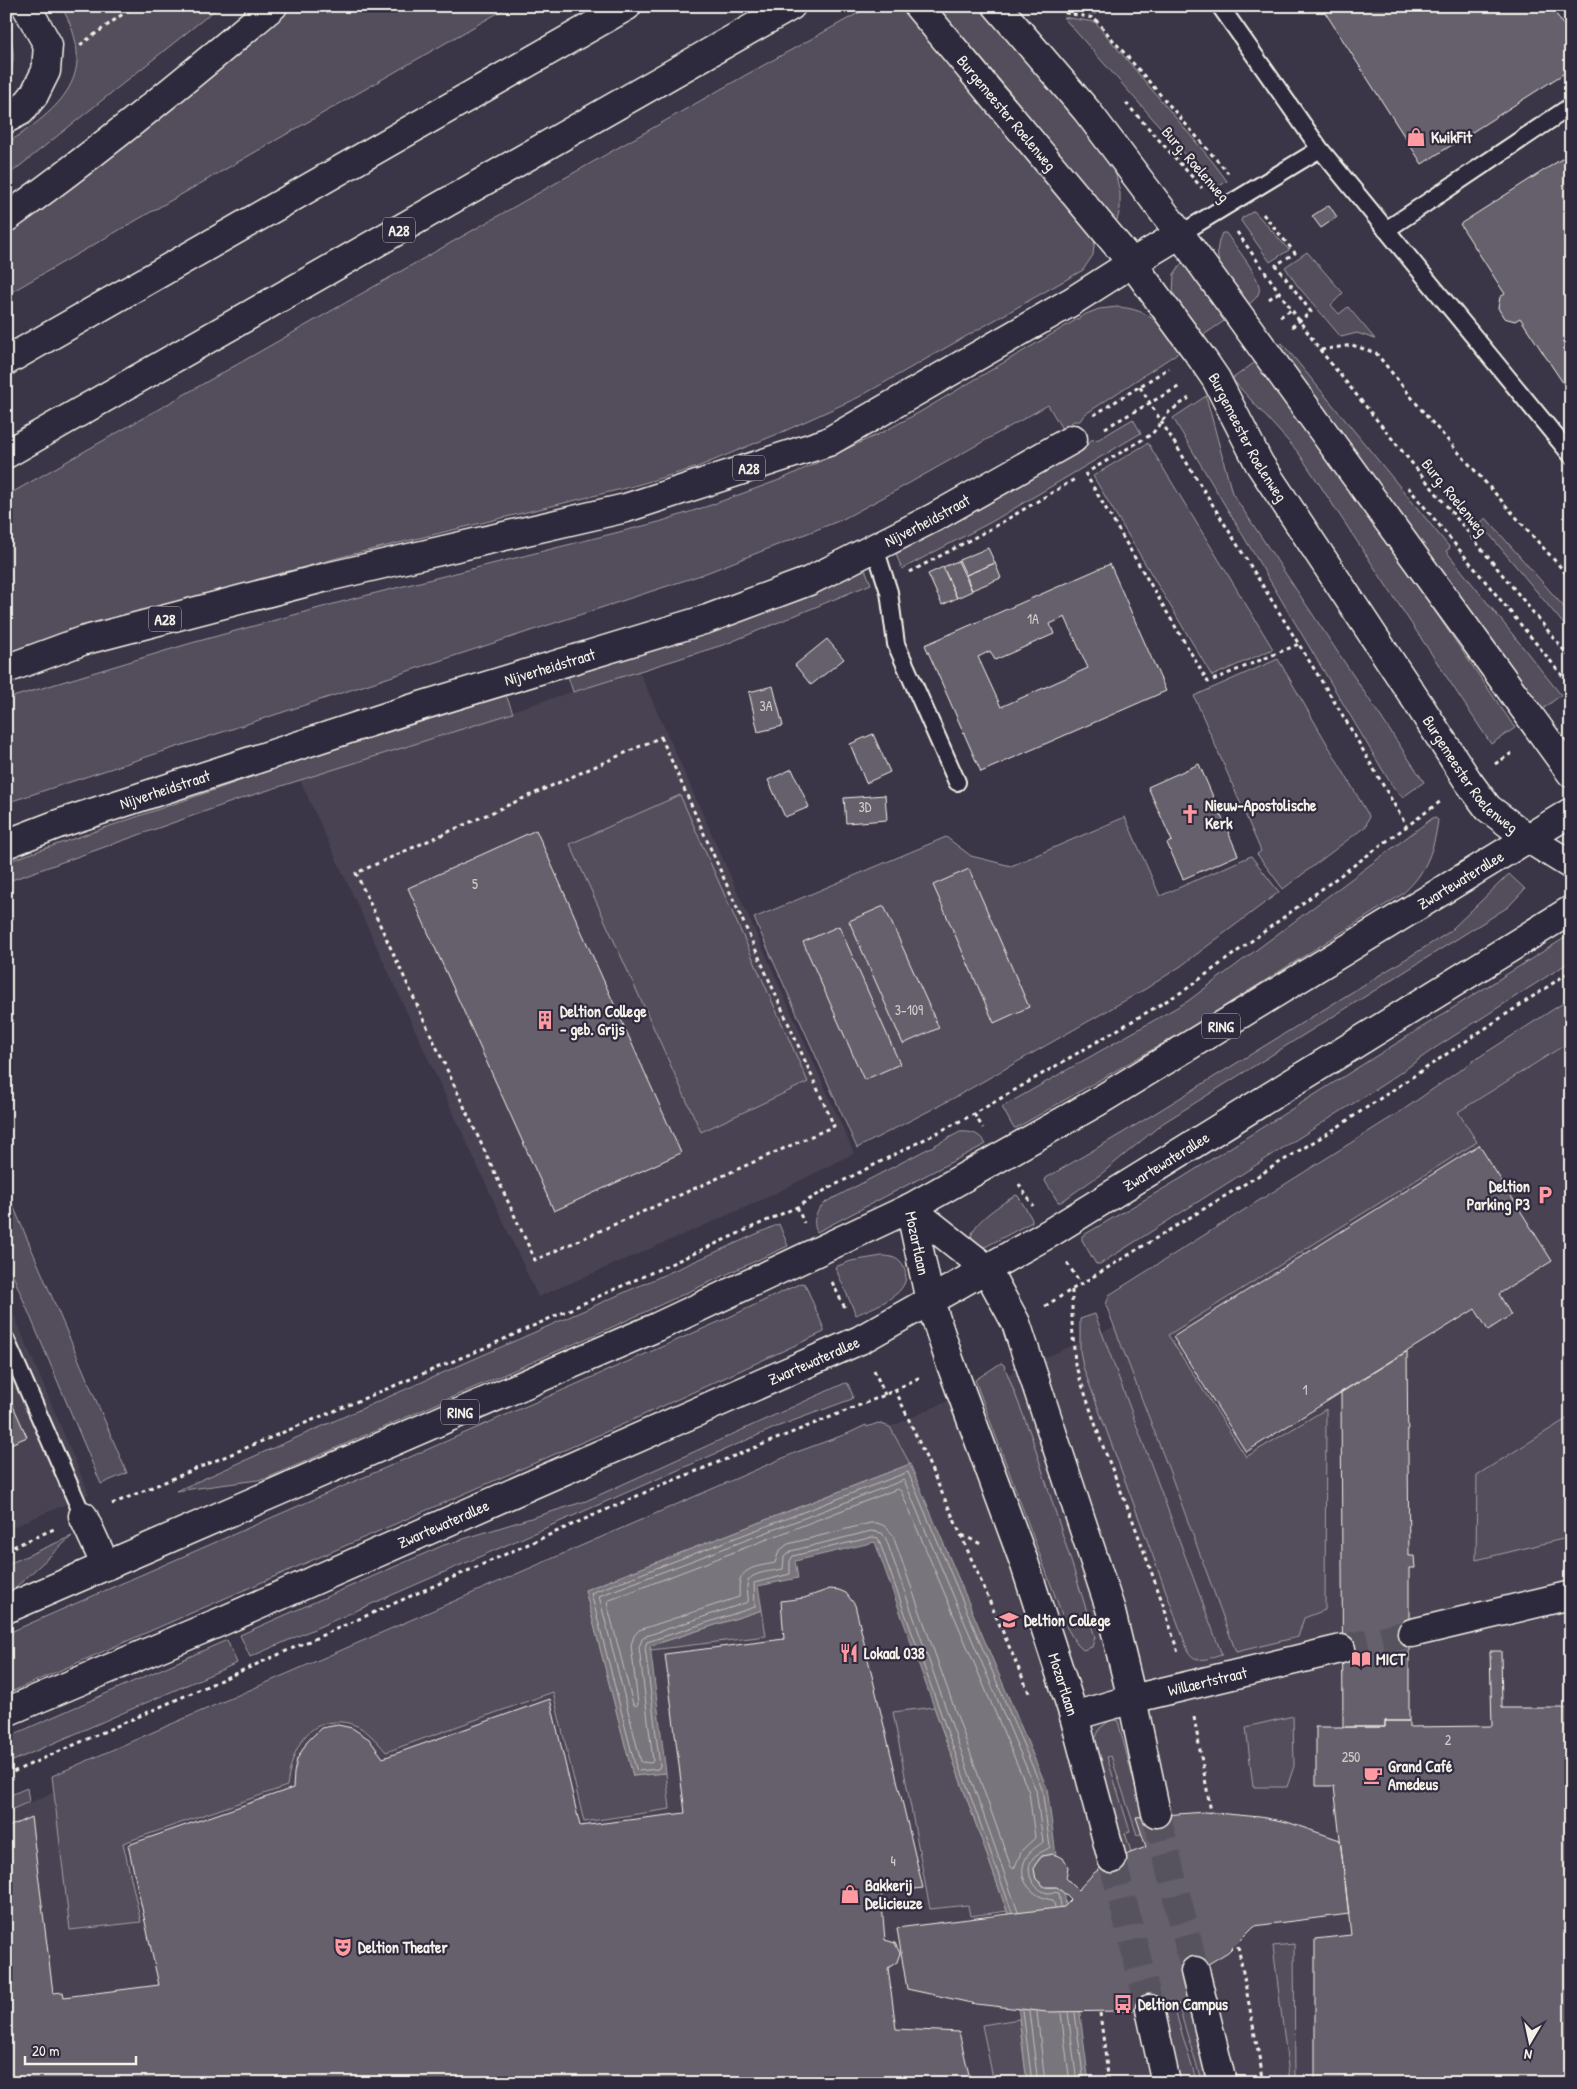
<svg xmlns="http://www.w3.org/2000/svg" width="1577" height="2089" font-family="'Patrick Hand',sans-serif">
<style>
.built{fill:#484352}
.green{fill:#534e5c;stroke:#a4a0a2}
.water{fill:#78747b;stroke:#aaa6a7}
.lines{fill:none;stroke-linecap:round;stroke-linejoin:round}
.shore{stroke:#c2bfbc;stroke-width:1}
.building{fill:#65616c;stroke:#f4f1e8;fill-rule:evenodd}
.minor-tunnel{stroke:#57525f;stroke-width:28;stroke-dasharray:28 14;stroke-linecap:butt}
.tertiary-tunnel{stroke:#57525f;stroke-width:28;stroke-dasharray:28 14;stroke-linecap:butt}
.service-casing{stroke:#f4f1e8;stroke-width:20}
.minor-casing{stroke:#f4f1e8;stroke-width:31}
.tertiary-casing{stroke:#f4f1e8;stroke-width:31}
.secondary-casing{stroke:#f4f1e8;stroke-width:31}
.primary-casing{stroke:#f4f1e8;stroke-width:31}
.motorway-casing{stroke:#f4f1e8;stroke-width:31}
.path{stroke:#f4f1e8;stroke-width:3;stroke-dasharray:4 4;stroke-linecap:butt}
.service{stroke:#2f2a3d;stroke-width:16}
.minor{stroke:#2f2a3d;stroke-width:28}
.tertiary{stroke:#2f2a3d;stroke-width:28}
.secondary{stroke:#2f2a3d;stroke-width:28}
.primary{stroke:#2f2a3d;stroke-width:28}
.motorway{stroke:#2f2a3d;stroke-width:28}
.labels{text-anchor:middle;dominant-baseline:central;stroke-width:4.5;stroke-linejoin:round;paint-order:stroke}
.number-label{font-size:14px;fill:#d0cdc9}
.shield{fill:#2f2a3d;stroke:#b9b5b5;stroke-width:1}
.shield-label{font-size:15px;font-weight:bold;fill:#f4f1e8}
.street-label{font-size:16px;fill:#f4f1e8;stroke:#2f2a3d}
.poi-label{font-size:16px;font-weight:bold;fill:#f4f1e8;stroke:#2f2a3d;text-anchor:start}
</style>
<rect width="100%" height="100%" fill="#3b3647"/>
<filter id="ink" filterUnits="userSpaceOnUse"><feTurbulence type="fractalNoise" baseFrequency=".02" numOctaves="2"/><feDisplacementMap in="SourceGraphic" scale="10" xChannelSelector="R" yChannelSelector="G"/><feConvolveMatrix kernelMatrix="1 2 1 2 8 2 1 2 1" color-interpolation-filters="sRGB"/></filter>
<g filter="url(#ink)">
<path class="built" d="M639 671 854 1153 772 1195 717 1220 538 1297 299 778Z
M1571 1042V2083H6V1813L890 1427 1116 1326Z
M6 1296 89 1494 6 1530Z"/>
<path class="green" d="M61 6H220L6 177V144C61 108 101 75 61 6Z
M290 6H510L6 295V233L190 91Z
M871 6H907L1095 237 1093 255 1083 270 859 397 780 433 695 468 630 487 341 557 177 602 6 653V496L744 76Z
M937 6H979L1063 94 1115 171 1120 193V209L1117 220 1115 222 1005 86Z
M1065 6H1090L1096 14 1068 9Z
M1063 17 1095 22 1212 161 1227 181 1215 189Z
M6 28C15 45 16 66 6 82Z
M1254 211 1289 250 1270 262 1241 221 1242 218Z
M1222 233H1226C1234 245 1263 279 1259 292 1257 299 1250 303 1245 307 1230 282 1208 263 1222 233Z
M1307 252 1343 293 1331 305 1339 314 1348 307 1375 339 1357 333 1341 337 1297 285 1285 267Z
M1182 263H1184L1227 319 1202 336 1173 295 1174 274Z
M1117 307C1151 309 1162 326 1182 350L1084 415 1080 421H1074L1062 429 1048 405 897 490 841 520 701 575 6 803V699L188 644 352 599 659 522 711 505 782 479 883 432 920 412 1086 314 1099 309Z
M1282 343 1450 548 1446 551 1561 695 1539 712 1274 349Z
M1258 360 1351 489 1515 728 1491 744 1298 452 1232 379Z
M1206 396 1232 493 1424 782 1403 797 1394 789 1173 418Z
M1133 419 1141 433 993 521 902 569 896 554 997 499 1085 447 1091 440 1099 439Z
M1148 443 1273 649 1212 676 1093 476Z
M1486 518 1571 615V633L1480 523Z
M865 569 871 584 726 644 573 692 568 676 722 628 768 610Z
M1278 659 1369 816 1366 826 1283 889 1257 854 1261 851 1194 696Z
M506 695 513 713 240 799 6 882V862L298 761Z
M680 795 808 1082 701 1132 570 844Z
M1125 817 1160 896 1251 856 1279 892 1181 966 1147 988 952 1099 857 1148 754 918 946 837 971 856 1011 866Z
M1434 817 1438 820C1434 851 1425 875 1401 895L1188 1029 1016 1128 1013 1127 1002 1107 1188 1001Z
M1509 874 1525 889 1508 907 1163 1123 1101 1174 1061 1202H1058L1045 1181 1046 1178 1136 1125 1435 941 1449 932Z
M1571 934V961L1435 1048 1387 1082 1100 1264H1096L1082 1240V1236L1180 1179Z
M1571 998V1041L1458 1112 1477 1142 1168 1335 1246 1457 1326 1409 1325 1610 1304 1618 1298 1637 1236 1652 1169 1470 1106 1305 1109 1295 1403 1110 1476 1059Z
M960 1132C972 1131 980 1134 986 1144L817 1232C811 1220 817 1210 826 1202Z
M6 1189 127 1473 101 1484 6 1259Z
M1016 1195 1018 1196 1032 1219V1222L985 1247 972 1242C966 1225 1003 1203 1016 1195Z
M779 1224 788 1246 608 1329 265 1479 176 1491Z
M882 1256C891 1256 900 1258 904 1268 915 1294 873 1307 856 1315L835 1267 851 1261Z
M801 1283 805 1284 824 1329V1332L617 1427 6 1694V1634L723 1320Z
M1095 1314 1222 1655C1210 1658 1195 1665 1188 1651L1083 1367 1080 1350V1319Z
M1001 1363 1004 1365 1032 1438 1095 1637 1092 1647 1083 1650 1076 1643 1067 1628 975 1380Z
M845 1383 848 1384 853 1396 852 1399 779 1426 250 1657 240 1635 444 1545 586 1501Z
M1571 1416V1537L1476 1560 1477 1475Z
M878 1423 890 1427 910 1464 585 1590 633 1776 666 1773 670 1809 584 1822 553 1692 386 1752C381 1746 376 1740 370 1735 361 1726 348 1721 335 1722 301 1723 291 1758 287 1786L123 1843 141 1922 70 1930 52 1776 797 1452 849 1433 866 1425 867 1427Z
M72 1536 15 1588 6 1592V1565Z
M762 1610 766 1636 651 1650 650 1646Z
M227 1640 237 1663 6 1764V1740L17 1733Z
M934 1707 1007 1911 970 1916 968 1905 930 1909 893 1712Z
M1293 1716 1294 1766 1287 1787H1253L1246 1727Z
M1112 1719 1118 1721 1147 1832 1137 1835 1111 1756 1107 1757 1130 1831 1125 1833 1132 1855 1122 1863 1094 1742 1100 1728Z
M27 1788 29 1802 6 1812V1797Z
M1294 1944 1295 2083H1290L1273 1946Z
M1186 1978 1212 2083H1202L1180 2011 1185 2010 1178 1988Z
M1174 2007 1197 2083H1177L1159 2011Z
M1019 2019 1027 2083H994L982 2025Z"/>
<path class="water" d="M910 1464 1047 1788 1056 1855 1042 1856C1024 1873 1043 1898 1063 1883L1089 2083H1027L1007 1911 875 1542 795 1561 798 1578 758 1586 762 1610 650 1646 666 1773 633 1776 585 1590Z"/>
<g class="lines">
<path class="shore" d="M898 1489 901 1491 1029 1792 1035 1838 1022 1850 1014 1869 1011 1867 893 1536C888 1527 881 1522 870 1523L788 1544 779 1551 775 1563C762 1566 744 1566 740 1581 738 1587 740 1592 739 1597L639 1630 634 1636 631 1645 638 1704 636 1706 633 1704 607 1603 608 1601Z
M1012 1912 878 1538 873 1537 793 1556 790 1561V1574L754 1583 755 1607 647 1642 645 1647 660 1766 658 1769 638 1771 636 1769 591 1593 908 1472 1042 1789 1050 1847C1045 1851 1038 1852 1033 1858 1024 1870 1032 1889 1047 1893 1051 1893 1055 1892 1059 1893L1061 1906
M1018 1912 886 1539 882 1533 871 1531 791 1551 784 1557 783 1569C772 1572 746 1571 747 1587 747 1593 749 1597 748 1602L643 1637 639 1647 653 1761 651 1763 641 1762 599 1596 904 1480 1036 1790 1043 1842C1037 1847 1030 1850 1026 1858 1015 1879 1033 1898 1053 1900L1055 1907
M1023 2011 1032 2083
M1029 2011 1038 2083
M1037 2012 1045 2083
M1061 2013 1070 2083
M1068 2013 1077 2083
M1075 2013 1084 2083"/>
</g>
<path class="building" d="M1321 6H1551L1571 37V69L1422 164Z
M1571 153V395L1520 318 1515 321 1504 318 1498 308 1500 297 1505 294 1460 224Z
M1329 205 1337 217 1321 228 1312 216Z
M988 548 995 563 966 575 959 560Z
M958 561 972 591 957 598 943 567Z
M995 563 1001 578 972 590 966 575Z
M1110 564 1166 691 981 772 925 645ZM1065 617 1088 668 1001 707 978 657 990 651 995 660 1054 634 1050 624Z
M943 567 957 598 942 605 928 574Z
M827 639 844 659 811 685 795 665Z
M773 686 783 726 758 732 749 692Z
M873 734 890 772 866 783 850 744Z
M1199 764 1238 855 1183 879 1167 843 1172 841 1148 787Z
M792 769 809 807 785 817 768 780Z
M885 795 887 820 846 823 844 798Z
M536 830 681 1153 554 1211 408 888Z
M969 869 1029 1007 994 1023 933 885Z
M884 906 939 1028 903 1044 849 921Z
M839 926 900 1064 864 1080 803 942Z
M1479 1145 1552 1261 1499 1294 1511 1315 1488 1330 1475 1309 1246 1452 1173 1337Z
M1407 1351 1409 1556H1414L1415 1568H1409V1721H1385V1727H1343L1341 1392Z
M6 1390 27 1437 6 1446Z
M830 1589 839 1590 846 1593 855 1605 923 1888 881 1893 885 1940 895 1943 900 1953 897 1962 888 1968 896 2029 959 2032 971 2083H6V1828L31 1817 53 1993 63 1992 64 1997 159 1985 128 1845 293 1788 294 1773 297 1759 307 1742 321 1728 338 1725 352 1728 369 1739 383 1758 550 1699 580 1826 685 1813 665 1654 784 1639 781 1601 804 1598Z
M1490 1651H1501L1502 1708H1571V2083H1315V1939L1351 1935 1334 1786H1316V1729L1315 1727H1385V1721H1409V1727L1492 1726Z
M1205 1812 1260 1817 1287 1822 1340 1840 1349 1914 1254 1926 1228 1952 1205 1966 1192 2003 1120 2011 1047 2012 976 2004 907 1989 897 1928 1064 1907 1071 1900 1067 1896 1057 1887H1045L1036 1879 1034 1869 1035 1865 1042 1856 1053 1854 1063 1858 1068 1867 1066 1878 1078 1890 1094 1873 1112 1860 1146 1847 1136 1817Z"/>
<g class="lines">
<path class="minor-tunnel" d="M1341 1649 1412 1633"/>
<path class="tertiary-tunnel" d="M1156 1813 1195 1971
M1112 1859 1150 2009"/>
<g class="service-casing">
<path id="service" d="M1220 6 1320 149 1571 455
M1386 230 1571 106
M1180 234 1320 149
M875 548 889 592 896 644 957 782
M6 1340 83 1516"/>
</g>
<g class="minor-casing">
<g id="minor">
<path d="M6 119 21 111 34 95 46 71 48 45 26 6"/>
<path id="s1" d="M6 844 58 824 404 711 707 619 809 581 935 517 1073 439"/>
<path d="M83 1516 106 1566"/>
<path d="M1412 1633 1571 1595"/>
<path id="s2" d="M1074 1716 1132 1699 1341 1649"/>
</g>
</g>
<g class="tertiary-casing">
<g id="tertiary">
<path id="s3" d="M910 1208 930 1301 950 1362 1024 1562 1074 1716 1112 1859"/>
<path d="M910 1208 986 1268 1016 1323 1110 1608 1132 1699 1156 1813"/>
<path d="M1195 1971 1222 2083"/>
<path d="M1150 2009 1166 2083"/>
</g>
</g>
<g class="secondary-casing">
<g id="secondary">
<path id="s4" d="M918 6 1132 263 1201 357 1216 379 1259 463 1418 703 1468 781 1488 808 1529 839 1571 865"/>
<path d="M997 6 1087 111 1180 234 1571 773"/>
<path d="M1132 263 1180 234"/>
</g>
</g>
<g class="primary-casing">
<g id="primary">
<path id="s5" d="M6 1609 657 1327 910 1208 1097 1102 1571 812"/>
<path id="s6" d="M6 1712 220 1622 860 1340 1050 1233 1571 910"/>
</g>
</g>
<g class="motorway-casing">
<path id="motorway" d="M6 218C98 152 186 80 273 6
M6 361 627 6
M6 454 791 6
M6 669 82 641 327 577 626 508 828 442 1071 302 1132 263"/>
</g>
<path class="path" d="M1060 6 1066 13 1094 18 1228 173
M80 45 134 6
M1126 103 1202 188
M1263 214 1295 253 1276 265 1311 312 1289 329
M1237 232 1320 350 1571 659
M1269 299 1279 292
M1280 317 1291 310
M1321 350 1352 345 1376 353 1429 419 1571 579
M1140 387 1345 719 1406 825
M1094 415 1169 368
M1105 428 1180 386
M1091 470 1152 434 1169 412 1189 398
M1085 473 1208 682 1299 644
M1408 487 1571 686
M910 572 994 527 1075 479
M661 737 834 1126 535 1260 356 873Z
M1495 764 1515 751
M974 1114 983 1128
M1019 1184 1033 1206
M797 1207 804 1223
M1067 1263 1081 1284
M832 1282 846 1310
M1072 1290V1322L1075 1364 1102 1444 1133 1521 1164 1607 1178 1653
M1045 1306 1333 1130 1571 971
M874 1370 885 1395
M895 1389 961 1535 1030 1695
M112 1504 482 1349 797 1207 827 1189 974 1114 1185 990 1441 801
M962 1535 981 1544
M6 1550 54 1529
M1194 1717 1211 1812
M6 1775 662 1485 885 1395 920 1377
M1238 1946 1264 2083
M1100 2013 1109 2083"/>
<use href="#service" class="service"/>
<use href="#minor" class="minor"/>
<use href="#tertiary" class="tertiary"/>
<use href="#secondary" class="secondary"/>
<use href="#primary" class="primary"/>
<use href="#motorway" class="motorway"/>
</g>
</g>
<defs>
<g id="shop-bare" transform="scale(1.5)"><path d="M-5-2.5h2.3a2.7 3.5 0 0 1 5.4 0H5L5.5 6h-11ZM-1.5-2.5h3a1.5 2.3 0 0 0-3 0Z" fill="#ff9aa2" stroke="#2f2a3d" stroke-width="2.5" paint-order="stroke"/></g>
<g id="church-bare" transform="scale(1.5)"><path d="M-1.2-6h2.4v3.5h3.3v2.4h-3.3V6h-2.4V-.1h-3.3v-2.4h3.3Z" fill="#ff9aa2" stroke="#2f2a3d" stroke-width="2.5" paint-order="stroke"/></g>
<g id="building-bare" transform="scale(1.5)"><path d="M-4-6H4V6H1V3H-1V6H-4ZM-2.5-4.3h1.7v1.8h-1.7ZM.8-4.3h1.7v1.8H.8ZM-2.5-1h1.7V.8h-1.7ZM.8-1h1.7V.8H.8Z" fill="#ff9aa2" stroke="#2f2a3d" stroke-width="2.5" paint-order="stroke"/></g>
<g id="parking-bare" transform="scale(1.5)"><path d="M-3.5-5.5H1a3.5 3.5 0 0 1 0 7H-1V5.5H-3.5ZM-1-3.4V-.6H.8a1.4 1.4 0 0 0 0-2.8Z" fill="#ff9aa2" stroke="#2f2a3d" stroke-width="2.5" paint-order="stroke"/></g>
<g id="university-bare" transform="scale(1.5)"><path d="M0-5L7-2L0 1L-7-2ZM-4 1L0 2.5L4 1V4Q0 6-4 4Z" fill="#ff9aa2" stroke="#2f2a3d" stroke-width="2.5" paint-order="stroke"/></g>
<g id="restaurant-bare" transform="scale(1.5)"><path d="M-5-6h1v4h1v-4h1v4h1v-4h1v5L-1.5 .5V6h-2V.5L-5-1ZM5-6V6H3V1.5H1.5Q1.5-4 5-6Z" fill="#ff9aa2" stroke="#2f2a3d" stroke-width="2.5" paint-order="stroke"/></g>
<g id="library-bare" transform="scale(1.5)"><path d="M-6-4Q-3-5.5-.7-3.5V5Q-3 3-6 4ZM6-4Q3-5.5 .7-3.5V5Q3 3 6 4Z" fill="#ff9aa2" stroke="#2f2a3d" stroke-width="2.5" paint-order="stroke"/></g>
<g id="cafe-bare" transform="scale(1.5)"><path d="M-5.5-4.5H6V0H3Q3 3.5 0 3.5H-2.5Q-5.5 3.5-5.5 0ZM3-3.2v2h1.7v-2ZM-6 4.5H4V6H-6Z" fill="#ff9aa2" stroke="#2f2a3d" stroke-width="2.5" paint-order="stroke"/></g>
<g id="theatre-bare" transform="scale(1.5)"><path d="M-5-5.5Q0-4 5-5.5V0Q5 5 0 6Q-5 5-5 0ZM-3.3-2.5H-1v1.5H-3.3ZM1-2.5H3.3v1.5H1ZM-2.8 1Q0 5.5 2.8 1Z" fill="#ff9aa2" stroke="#2f2a3d" stroke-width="2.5" paint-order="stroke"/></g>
<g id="bus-bare" transform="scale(1.5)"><path d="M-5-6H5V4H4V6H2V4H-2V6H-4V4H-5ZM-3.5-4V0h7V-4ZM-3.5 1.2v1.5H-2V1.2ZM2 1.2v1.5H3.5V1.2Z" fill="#ff9aa2" stroke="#2f2a3d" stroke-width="2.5" paint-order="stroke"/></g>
</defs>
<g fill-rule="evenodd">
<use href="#shop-bare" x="1416" y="137"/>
<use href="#church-bare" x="1190" y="814"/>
<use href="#building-bare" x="545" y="1020"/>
<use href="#parking-bare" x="1545" y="1195"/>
<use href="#university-bare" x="1009" y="1620"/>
<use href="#restaurant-bare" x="849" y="1653"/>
<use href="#library-bare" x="1361" y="1659"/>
<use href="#cafe-bare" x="1373" y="1775"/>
<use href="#shop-bare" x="850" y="1894"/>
<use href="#theatre-bare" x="343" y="1947"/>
<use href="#bus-bare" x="1123" y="2004"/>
</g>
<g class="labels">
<g class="number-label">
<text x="1033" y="618">1A</text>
<text x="766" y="705">3A</text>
<text x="865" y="806">3D</text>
<text x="475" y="883">5</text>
<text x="909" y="1009">3-109</text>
<text x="1305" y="1389">1</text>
<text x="1448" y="1739">2</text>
<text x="1351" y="1756">250</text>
<text x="893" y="1860">4</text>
</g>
<g class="shield">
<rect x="383" y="217.5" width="32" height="25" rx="4"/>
<rect x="733" y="455.5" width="32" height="25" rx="4"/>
<rect x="149" y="606.5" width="32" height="25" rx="4"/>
<rect x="1202" y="1013.5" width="38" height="25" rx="4"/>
<rect x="441" y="1399.5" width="38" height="25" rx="4"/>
</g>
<g class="shield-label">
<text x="399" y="230">A28</text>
<text x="749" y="468">A28</text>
<text x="165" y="619">A28</text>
<text x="1221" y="1026">RING</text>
<text x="460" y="1412">RING</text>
</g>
<g class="street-label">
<text stroke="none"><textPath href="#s4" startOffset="139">Burgemeester Roelenweg</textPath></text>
<text transform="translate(1196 164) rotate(49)">Burg. Roelenweg</text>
<text stroke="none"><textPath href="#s4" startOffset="544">Burgemeester Roelenweg</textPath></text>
<text transform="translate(1455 497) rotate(51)">Burg. Roelenweg</text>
<text stroke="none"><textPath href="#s1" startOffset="978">Nijverheidstraat</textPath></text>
<text stroke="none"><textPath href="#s1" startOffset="572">Nijverheidstraat</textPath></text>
<text stroke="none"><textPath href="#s4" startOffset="949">Burgemeester Roelenweg</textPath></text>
<text stroke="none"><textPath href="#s1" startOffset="168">Nijverheidstraat</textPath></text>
<text stroke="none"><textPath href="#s5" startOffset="1630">Zwartewaterallee</textPath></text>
<text stroke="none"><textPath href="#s6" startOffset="1286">Zwartewaterallee</textPath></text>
<text stroke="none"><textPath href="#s3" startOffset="36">Mozartlaan</textPath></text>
<text stroke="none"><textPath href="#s6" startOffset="881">Zwartewaterallee</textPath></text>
<text stroke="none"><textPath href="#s6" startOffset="476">Zwartewaterallee</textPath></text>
<text stroke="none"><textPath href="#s2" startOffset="138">Willaertstraat</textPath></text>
<text stroke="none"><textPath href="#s3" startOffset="501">Mozartlaan</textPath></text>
</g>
<g class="poi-label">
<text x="1431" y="137">KwikFit</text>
<text x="1205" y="805">Nieuw-Apostolische<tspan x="1205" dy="18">Kerk</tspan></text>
<text x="560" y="1011">Deltion College<tspan x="560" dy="18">- geb. Grijs</tspan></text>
<text x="1530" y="1186" text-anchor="end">Deltion<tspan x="1530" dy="18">Parking P3</tspan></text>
<text x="1024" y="1620">Deltion College</text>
<text x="864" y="1653">Lokaal 038</text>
<text x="1376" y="1659">MICT</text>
<text x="1388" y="1766">Grand Café<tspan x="1388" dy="18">Amedeus</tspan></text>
<text x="865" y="1885">Bakkerij<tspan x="865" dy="18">Delicieuze</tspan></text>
<text x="358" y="1947">Deltion Theater</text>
<text x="1138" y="2004">Deltion Campus</text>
</g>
</g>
<rect width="1577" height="2089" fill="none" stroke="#2f2a3d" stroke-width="25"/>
<rect x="12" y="12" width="1552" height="2064" fill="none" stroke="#f4f1e8" stroke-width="2" filter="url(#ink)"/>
<g transform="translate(1530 2042) rotate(189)" stroke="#2f2a3d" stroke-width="4" paint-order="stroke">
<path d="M0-4L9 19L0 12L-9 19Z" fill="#f4f1e8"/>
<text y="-8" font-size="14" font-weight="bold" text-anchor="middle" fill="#f4f1e8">N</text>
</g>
<path d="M25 2056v8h111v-8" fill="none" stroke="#f4f1e8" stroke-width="2.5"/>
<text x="32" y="2056" font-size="15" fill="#f4f1e8" stroke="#2f2a3d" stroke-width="4" paint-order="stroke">20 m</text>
</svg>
